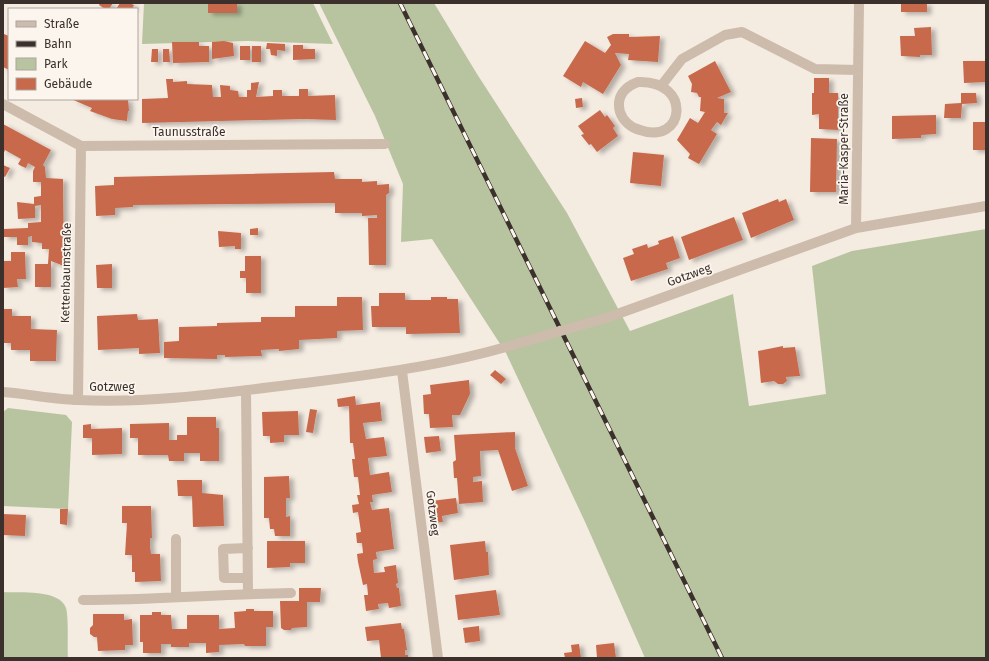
<svg xmlns="http://www.w3.org/2000/svg" width="989" height="661" font-family="'Fira Sans',sans-serif">
<style>
.green{fill:#b8c4a0}
.building{fill:#c8694b;filter:url(#shadow)}
.lines{fill:none;stroke-linecap:round;stroke-linejoin:round}
.minor{stroke:#cdbbac;stroke-width:10}
.rail-casing{stroke:#3b302b;stroke-width:4.5}
.rail{stroke:#fbf5ee;stroke-width:3;stroke-dasharray:9;stroke-linecap:butt}
.minor-bridge{stroke:#cdbbac;stroke-width:10}
.labels{text-anchor:middle;dominant-baseline:central;stroke-width:3.5;stroke-linejoin:round;paint-order:stroke}
.street-label{font-size:12px;fill:#3b302b;stroke:#fbf5ee}
</style>
<defs>
<filter id="shadow"><feDropShadow dx="4.5" dy="2.5" stdDeviation="2" flood-color="#0004"/></filter>
</defs>
<rect width="100%" height="100%" fill="#f4ebe1"/>
<path class="green" d="M144 3H313L333 44 248 41 142 44Z
M319 3H434L477 74 567 213 630 331 733 294 749 406 826 394 812 266 852 251 986 229V658H645L586 524 506 353 432 239 401 242 403 184 375 116Z
M8 408 66 415 72 422 68 509 3 506V412Z
M3 592C19 593 60 589 66 608 69 619 67 646 68 658H3Z"/>
<path class="building" d="M100 3H113L109 9H105L99 5Z
M120 3H129L134 5 132 9H116Z
M208 3H237V13H208Z
M901 3H927V12H901Z
M931 27 932 55H920V57L901 56 900 36H915L914 28Z
M4 34 9 36V70L3 67Z
M613 34H629V37L660 36 658 62 628 60 629 54 615 53 621 65 603 94 583 82 581 87 563 76 585 41 605 53 611 45 607 37Z
M224 41 233 43 234 56 212 59V42Z
M172 42H199V46H209V62L173 63Z
M267 43 285 44V51L277 50V56L271 55 270 49H266Z
M293 45H303V49H315V59L293 60Z
M240 46H250V60H240Z
M252 46H261V62H252Z
M152 49H158V62H151Z
M163 49H169L170 62H163Z
M715 61 731 92 717 98 724 99V113H728L721 125 717 122 711 130 717 134 699 164 688 158 690 154 677 140 690 118 698 123 705 112 700 111 701 97H699L697 93 691 92 692 84 688 76Z
M963 61H986V82L964 83Z
M814 78H829V93H838V130L819 129V114L812 115V93H814Z
M166 79H173V82L187 81V84L212 85 213 97H221L220 85 230 86V90L238 91 239 97H247V90H251V83L259 82 256 97 273 96V90H282V96H299V89H308V96L335 95 336 120 304 119 142 123V99L168 98Z
M961 93H976L977 103 962 104 961 118H944L945 104 961 103Z
M582 98 583 107 576 108 575 99Z
M71 99H128L129 111H128L127 121 112 119 90 111 92 108Z
M600 110 605 117 607 115 615 126 613 128 618 136 597 152 591 144 589 145 581 135 584 134 578 126Z
M936 115V134L921 135V138L892 139V116Z
M973 122H986V150H973Z
M3 124 51 150 43 165 45 167 46 178 63 179 64 266 51 261V287H35V264H48L49 249H42V243L32 242V236L28 237V245H17V237H4V229L28 228V223L41 222V205L35 206V218L18 219 17 202 34 204V197L41 196V182H33V171L35 167 28 163 26 168 21 166 18 164 21 159 5 150 3 155Z
M811 138 837 139 836 192H810Z
M633 152 664 155 661 186 630 183Z
M3 165 10 168 5 177 3 176Z
M334 172 335 179H362V182L377 181V185L389 184V193L386 195V265H369L368 218H377V215L362 216V213H335V203L133 205V207L115 208V215L96 216 95 186 114 185V177Z
M778 199 779 202 786 199 794 220 751 238 742 213Z
M734 217 743 240 689 260 681 237Z
M258 228V235H250V229Z
M218 231 241 233V249H235V246L219 247Z
M673 236 680 258 666 263 668 269 631 281 623 258 634 254 632 249 647 244 648 248 659 244 658 241Z
M11 252H25L26 279H17L18 287 3 288V261H11Z
M245 256H261V293H246V278H240V271H245Z
M112 264V288H97L96 265Z
M379 293H405V300H431V297H447V299H458L460 333 406 334V327H372L371 306H379Z
M337 297H362L363 330 337 331V338L299 340V349L279 351V349L261 350 262 356 225 357V355H217V359L164 358V342L179 341V327L217 326V323L261 322V317H295V306H337Z
M3 309H12V316H31V329L57 330 56 361H30V350H11V343H3Z
M137 314 138 320 158 319 160 353 139 354V348L98 350 97 316Z
M783 346V348L795 347 800 376 786 377 787 381 783 384H778L774 381 761 383 758 351Z
M495 370 506 379 501 384 490 375Z
M469 380 470 394 460 415H452L453 427 430 428 429 414H424L423 395 431 394 430 385Z
M355 396 356 405 380 402 382 421 363 423 366 439 384 437 387 456 368 458 370 475 389 472 392 492 372 495 373 502H370L372 510 389 508 394 549 376 552 377 559 373 560 374 573 385 572 384 567 396 565 398 583 396 584 397 588H399L401 606 389 608 388 603 378 604 379 609 366 611 364 595H368L367 584 363 585 358 562 369 561 358 562 357 554 363 553 362 543H357L356 533 361 532 358 512 353 513 352 505 359 504 357 495H360L358 477H354L352 459H355L353 443H350L349 406 338 407 337 399Z
M310 409 317 410 313 433 306 432Z
M298 411 299 435H284V442L270 443V436H263L262 412Z
M187 417H216V428H219V461H200V453H184V461H169L168 455H138V438H130V424L169 423V440H177V435H187Z
M91 424V429L122 428V454L92 455V438H83V425Z
M515 432V448L528 486 512 491 498 450 480 451 481 476 473 477V482L482 481 483 502 459 504 457 478H454L453 462 456 460 454 435Z
M439 436 441 451 426 453 424 437Z
M289 476 290 498H286V517L290 516V536H275L274 529H270L269 518H264V477Z
M177 480H202V493L223 495 224 526 193 527 192 496H178Z
M456 498 458 513 442 516 443 522 434 523 431 501Z
M122 506H151L152 538H150V546L151 554H160L161 581 135 582V572H132V555H125L127 523H122Z
M60 509H68L67 525 60 524Z
M3 514 26 515 25 536 3 535Z
M267 541H305V563H290V567L267 568Z
M485 541 486 552H488L489 575 454 580 450 545Z
M299 588H321L320 602H307V627L292 628 291 630H284L281 628 280 601H299Z
M496 590 500 615 458 620 455 595Z
M246 609H254V611H273V627H266V646H245L244 644 219 645V652L206 653V643H189V647H171V644H161V653H143V642H140V615H152V612H161V615H171L172 629H187V615H219V629L235 628 234 612 246 611Z
M93 614H124V620L132 619 133 645H125V650L98 651 97 637H94L90 634V628L93 625Z
M401 623 402 629H404L407 650H405V655H408V658H381L379 640 367 641 365 627Z
M479 626 480 641 465 643 463 628Z
M614 643 616 658H597L596 645Z
M579 644 581 658H565L564 653 572 652 571 645Z"/>
<g class="lines">
<path class="minor" d="M638 82C693 80 685 146 640 130 631 128 623 121 620 112 616 97 624 87 638 82Z
M661 86 682 59 725 35 742 32 815 69 858 70
M3 104 81 146 385 144
M856 228 859 3
M609 317 856 228 986 206
M402 371 438 658
M246 390 248 593
M3 392C28 394 53 399 78 400 156 404 236 391 313 382 385 373 457 363 526 341
M78 400 81 146
M176 539V596
M248 548 223 549 224 578H248
M83 600C152 600 221 594 291 593"/>
<g class="rail-casing">
<path id="rail" d="M400 3 722 658"/>
</g>
<use href="#rail" class="rail"/>
<path class="minor-bridge" d="M526 341 609 317"/>
</g>
<g class="labels">
<g class="street-label">
<text x="189" y="132">Taunusstraße</text>
<text transform="translate(844 149) rotate(-90)">Maria-Kasper-Straße</text>
<text transform="translate(66 273) rotate(-89)">Kettenbaumstraße</text>
<text transform="translate(689 275) rotate(-20)">Gotzweg</text>
<text x="112" y="387">Gotzweg</text>
<text transform="translate(433 513) rotate(83)">Gotzweg</text>
</g>
</g>
<rect width="989" height="661" fill="none" stroke="#3b302b" stroke-width="8"/>
<rect x="8" y="8" width="130" height="92" fill="#fbf5ee" stroke="#aea6a0"/>
<rect x="16" y="21" width="20" height="6" fill="#cdbbac" stroke="#aea6a0"/>
<text x="44" y="28" font-size="12" fill="#3b302b">Straße</text>
<rect x="16" y="41" width="20" height="6" fill="#3b302b" stroke="#aea6a0"/>
<text x="44" y="48" font-size="12" fill="#3b302b">Bahn</text>
<rect x="16" y="58" width="20" height="12" fill="#b8c4a0" stroke="#aea6a0"/>
<text x="44" y="68" font-size="12" fill="#3b302b">Park</text>
<rect x="16" y="78" width="20" height="12" fill="#c8694b" stroke="#aea6a0"/>
<text x="44" y="88" font-size="12" fill="#3b302b">Gebäude</text>
</svg>
